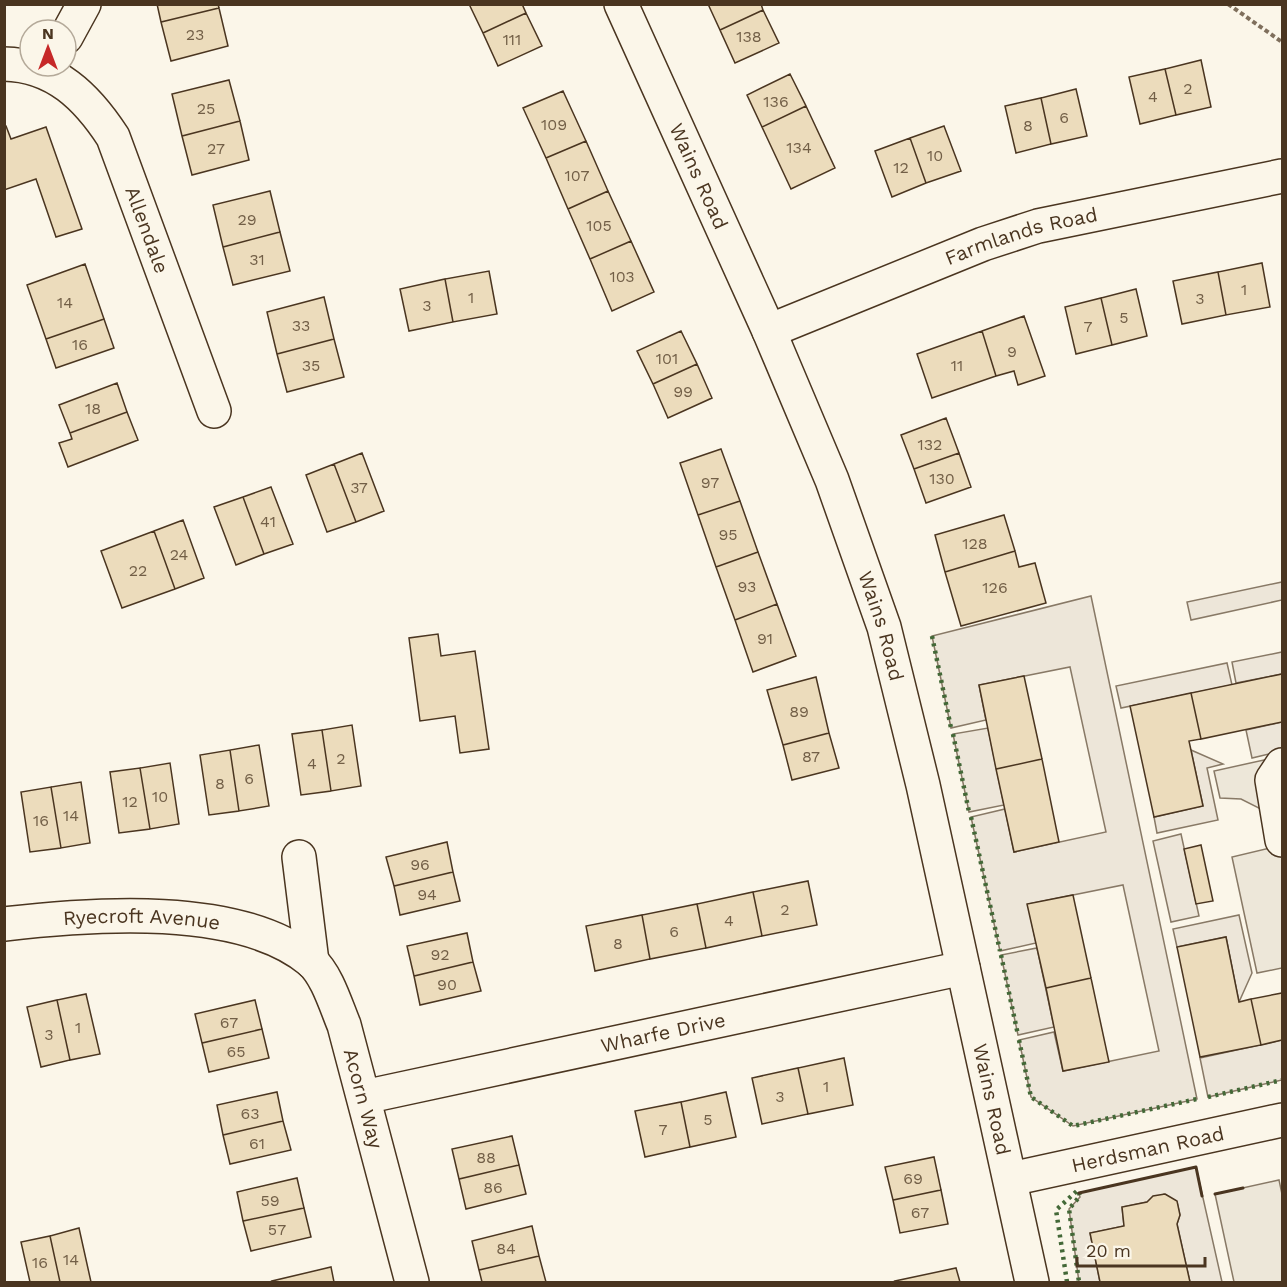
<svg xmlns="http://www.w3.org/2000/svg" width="1287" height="1287" font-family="'Work Sans',sans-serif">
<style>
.green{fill:#ede6d9;stroke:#887966;stroke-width:1.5}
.parking{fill:#ede7d9;stroke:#887966;stroke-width:1.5}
.building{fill:#ecdcbc;stroke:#4a3520;stroke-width:1.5}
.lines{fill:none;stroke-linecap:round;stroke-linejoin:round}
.street-casing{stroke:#4a3520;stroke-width:36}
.path{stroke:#7f6f5c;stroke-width:4;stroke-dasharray:4.5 3;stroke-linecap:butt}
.street{stroke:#fbf6e9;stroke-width:33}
.hedge{stroke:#436837;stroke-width:4.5;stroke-dasharray:3 4.5;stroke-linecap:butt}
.wall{stroke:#4a3520;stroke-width:3}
.labels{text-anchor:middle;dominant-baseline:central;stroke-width:4.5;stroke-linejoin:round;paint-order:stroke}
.number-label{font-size:16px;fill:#725f47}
.street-label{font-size:20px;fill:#4a3520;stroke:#fbf6e9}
</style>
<rect width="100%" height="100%" fill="#fbf6e9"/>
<path class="green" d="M1282 582V600L1191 620 1187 602Z
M1091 596 1197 1099 1073 1126 1031 1097 1019 1040 1054 1032 1063 1071 1159 1051 1123 885 1028 904 1036 943 1000 951 971 817 1005 809 1014 852 1106 832 1070 667 979 685 986 720 951 728 932 636Z
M1282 652V674L1236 683 1232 662Z
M1227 663 1232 685 1121 708 1116 686Z
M1282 722V751L1252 758 1246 730Z
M988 728 1004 805 969 812 953 734Z
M1191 750 1223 764 1207 768 1218 820 1157 833 1154 817 1203 806Z
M1181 834 1199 916 1171 922 1153 841Z
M1239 915 1252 973 1239 1002 1226 937 1177 947 1173 929Z
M1037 948 1054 1027 1018 1035 1001 955Z
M1282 1040V1080L1208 1097 1200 1058Z
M1196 1167 1222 1282H1190L1177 1224 1180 1215 1177 1202 1164 1194 1147 1202 1122 1207 1124 1226 1090 1233 1100 1282H1079L1069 1209 1080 1197 1079 1193Z"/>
<path class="parking" d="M1282 756V968L1257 973 1232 857 1274 847 1266 817 1259 808 1241 799 1220 798 1214 771Z
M1279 1180 1282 1194V1282H1234L1215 1194Z"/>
<path class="building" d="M157 4H218L219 8 161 22Z
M469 4H522L526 13 483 33Z
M708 4H761L763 10 720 30Z
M219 8 228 46 171 61 161 22Z
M763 10 779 43 735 63 720 30Z
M526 13 542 46 498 66 483 33Z
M1201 60 1211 107 1176 115 1165 69Z
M1165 69 1176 115 1140 124 1129 77Z
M790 74 806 106 762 127 747 95Z
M229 80 240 121 182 136 172 94Z
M1076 89 1087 136 1051 144 1041 98Z
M563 91 586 141 546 158 523 108Z
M1041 98 1051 144 1016 153 1005 106Z
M806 106 835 168 791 189 762 127Z
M240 121 249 160 192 175 182 136Z
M4 126H6L11 139 46 127 82 229 56 237 36 179 4 190Z
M944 126 961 171 926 183 910 138Z
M910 138 926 183 892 197 875 151Z
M586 141 608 191 568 209 546 158Z
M270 191 280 232 223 247 213 205Z
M608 191 631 241 590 259 568 209Z
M280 232 290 271 233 285 223 247Z
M631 241 654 292 612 311 590 259Z
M1262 263 1270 307 1226 315 1218 272Z
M85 264 104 319 46 339 27 285Z
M489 271 497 314 453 322 445 279Z
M1218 272 1226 315 1182 324 1173 281Z
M445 279 453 322 409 331 400 289Z
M1136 289 1147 336 1112 345 1101 298Z
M324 297 334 339 277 354 267 312Z
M1101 298 1112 345 1076 354 1065 307Z
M1024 316 1045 376 1018 385 1014 371 996 376 982 331Z
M104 319 114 348 56 368 46 339Z
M681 331 697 364 653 384 637 351Z
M982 331 996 376 932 398 917 354Z
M334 339 344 377 287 392 277 354Z
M697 364 712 398 668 418 653 384Z
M117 383 127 412 70 433 59 405Z
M127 412 138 440 68 467 59 443 72 439 70 433Z
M946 418 959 453 914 469 901 435Z
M721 449 740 501 698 515 680 463Z
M362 453 384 511 356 522 334 464Z
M959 453 971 487 926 503 914 469Z
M334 464 356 522 327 532 306 475Z
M271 487 293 544 264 554 243 497Z
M243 497 264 554 236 565 214 507Z
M740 501 758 552 716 567 698 515Z
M1004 515 1015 551 945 572 935 535Z
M183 520 204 578 175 589 154 531Z
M154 531 175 589 122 608 101 551Z
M1015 551 1019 567 1035 563 1046 603 961 626 945 572Z
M758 552 777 604 735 620 716 567Z
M777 604 796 656 753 672 735 620Z
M438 634 441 656 475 651 489 749 460 753 455 716 420 721 409 638Z
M1282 674V722L1201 739 1191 693Z
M1024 676 1042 759 996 769 979 685Z
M816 677 829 733 783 745 767 690Z
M1191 693 1201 739 1189 741 1203 806 1154 817 1130 706Z
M352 725 361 786 331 791 322 730Z
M322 730 331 791 301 795 292 734Z
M829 733 839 768 792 780 783 745Z
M259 745 269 806 239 811 230 750Z
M230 750 239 811 209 815 200 755Z
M1042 759 1059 842 1014 852 996 769Z
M170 763 179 824 150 829 140 768Z
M140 768 150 829 119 833 110 772Z
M81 782 90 843 61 848 51 787Z
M51 787 61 848 30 852 21 792Z
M447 842 453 872 394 886 386 857Z
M1201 845 1213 901 1196 904 1184 849Z
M453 872 460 901 400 915 394 886Z
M808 881 817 925 762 936 753 892Z
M753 892 762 936 706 948 697 904Z
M1073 895 1091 978 1046 988 1027 904Z
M697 904 706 948 650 959 642 915Z
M642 915 650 959 595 971 586 926Z
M467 933 473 962 414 976 407 946Z
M1226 937 1239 1002 1251 999 1261 1045 1200 1057 1177 947Z
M473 962 481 991 420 1005 414 976Z
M1091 978 1109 1062 1063 1071 1046 988Z
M1282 993V1040L1261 1045 1251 999Z
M86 994 100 1054 70 1060 57 1000Z
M57 1000 70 1060 41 1067 27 1007Z
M255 1000 262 1029 202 1043 195 1014Z
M262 1029 269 1058 209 1072 202 1043Z
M844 1058 853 1105 808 1114 798 1068Z
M798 1068 808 1114 762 1124 752 1078Z
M277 1092 283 1121 223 1135 217 1105Z
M726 1092 736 1137 690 1147 681 1102Z
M681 1102 690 1147 645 1157 635 1111Z
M283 1121 291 1150 230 1164 223 1135Z
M512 1136 519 1165 459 1179 452 1149Z
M934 1157 941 1190 893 1200 885 1167Z
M519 1165 526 1194 466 1209 459 1179Z
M297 1178 304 1208 243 1221 237 1192Z
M941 1190 948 1224 900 1233 893 1200Z
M1165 1194 1177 1201 1180 1215 1177 1224 1190 1282H1100L1090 1233 1124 1226 1122 1207 1147 1202 1153 1196Z
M304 1208 311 1237 251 1251 243 1221Z
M532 1226 539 1256 479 1270 472 1241Z
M79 1228 91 1282H60L50 1236Z
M50 1236 60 1282H30L21 1242Z
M539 1256 546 1282H482L479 1270Z
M331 1267 334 1282H273L272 1281Z
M956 1268 960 1282H896L895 1281Z"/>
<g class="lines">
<g class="street-casing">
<g id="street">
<path id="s1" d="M621 4 769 331 832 480 884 627 923 785 1032 1282"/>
<path d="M66 37 84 4"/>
<path id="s2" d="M4 64C55 65 87 97 113 137L214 411"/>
<path id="s3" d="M769 331 983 244 1038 226 1282 176"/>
<path d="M1282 765 1272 780 1282 840"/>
<path d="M299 857 312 962"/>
<path id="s4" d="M4 924C91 914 240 902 311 961 327 975 336 1006 344 1025L412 1282"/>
<path id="s5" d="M364 1097 963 968"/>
<path id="s6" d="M1011 1179 1282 1120"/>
</g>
</g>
<path class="path" d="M1228 4 1282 42"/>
<use href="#street" class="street"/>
<path class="hedge" d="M932 636 951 728
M953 734 969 812
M971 817 1000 951
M1001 955 1018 1035
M1019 1040 1031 1097 1073 1126 1197 1099
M1208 1097 1282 1080
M1067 1282 1056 1210 1078 1190 1080 1196 1069 1209 1079 1282"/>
<path class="wall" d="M1079 1193 1196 1167 1202 1196
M1215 1194 1243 1188"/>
</g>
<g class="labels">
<g class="number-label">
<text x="195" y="34">23</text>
<text x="749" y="36">138</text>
<text x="512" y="39">111</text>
<text x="1188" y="88">2</text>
<text x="1153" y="96">4</text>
<text x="776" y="101">136</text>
<text x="206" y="108">25</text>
<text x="1064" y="117">6</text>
<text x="554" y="124">109</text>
<text x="1028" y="125">8</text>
<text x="799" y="147">134</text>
<text x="216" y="148">27</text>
<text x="935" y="155">10</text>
<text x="901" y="167">12</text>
<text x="577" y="175">107</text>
<text x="247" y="219">29</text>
<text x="599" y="225">105</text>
<text x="257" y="259">31</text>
<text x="622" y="276">103</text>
<text x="1244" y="289">1</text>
<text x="471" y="297">1</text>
<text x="1200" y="298">3</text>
<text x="65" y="302">14</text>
<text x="427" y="305">3</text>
<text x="1124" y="317">5</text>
<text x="301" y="325">33</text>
<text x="1088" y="326">7</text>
<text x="80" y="344">16</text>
<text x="1012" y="351">9</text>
<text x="667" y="358">101</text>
<text x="311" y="365">35</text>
<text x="957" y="365">11</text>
<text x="683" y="391">99</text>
<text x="93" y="408">18</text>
<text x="930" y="444">132</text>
<text x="942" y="478">130</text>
<text x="710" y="482">97</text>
<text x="359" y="487">37</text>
<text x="268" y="521">41</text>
<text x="728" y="534">95</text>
<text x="975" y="543">128</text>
<text x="179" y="554">24</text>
<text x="138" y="570">22</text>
<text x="747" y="586">93</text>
<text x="995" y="587">126</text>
<text x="765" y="638">91</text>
<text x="799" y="711">89</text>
<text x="811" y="756">87</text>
<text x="341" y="758">2</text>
<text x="312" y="763">4</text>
<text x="249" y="778">6</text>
<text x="220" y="783">8</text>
<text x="160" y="796">10</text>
<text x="130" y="801">12</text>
<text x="71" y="815">14</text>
<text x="41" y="820">16</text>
<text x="420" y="864">96</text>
<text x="427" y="894">94</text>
<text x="785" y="909">2</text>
<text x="729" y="920">4</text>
<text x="674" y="931">6</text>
<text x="618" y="943">8</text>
<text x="440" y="954">92</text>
<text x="447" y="984">90</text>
<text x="229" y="1022">67</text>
<text x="78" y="1027">1</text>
<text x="49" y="1034">3</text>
<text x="236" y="1051">65</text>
<text x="826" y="1086">1</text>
<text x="780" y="1096">3</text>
<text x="250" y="1113">63</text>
<text x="708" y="1119">5</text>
<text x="663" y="1129">7</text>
<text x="257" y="1143">61</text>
<text x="486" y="1157">88</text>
<text x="913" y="1178">69</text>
<text x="493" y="1187">86</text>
<text x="270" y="1200">59</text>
<text x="920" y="1212">67</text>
<text x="277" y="1229">57</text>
<text x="506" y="1248">84</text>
<text x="71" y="1259">14</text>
<text x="40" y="1262">16</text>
</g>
<g class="street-label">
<text stroke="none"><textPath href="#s1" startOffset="189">Wains Road</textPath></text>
<text stroke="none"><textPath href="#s2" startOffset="236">Allendale</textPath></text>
<text stroke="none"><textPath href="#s3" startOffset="270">Farmlands Road</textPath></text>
<text stroke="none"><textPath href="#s1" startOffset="675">Wains Road</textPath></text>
<text stroke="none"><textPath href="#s4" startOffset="138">Ryecroft Avenue</textPath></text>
<text stroke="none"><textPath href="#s5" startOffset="306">Wharfe Drive</textPath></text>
<text stroke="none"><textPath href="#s4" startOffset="465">Acorn Way</textPath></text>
<text stroke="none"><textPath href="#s1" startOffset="1161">Wains Road</textPath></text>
<text stroke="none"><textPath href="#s6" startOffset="140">Herdsman Road</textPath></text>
</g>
</g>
<rect width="1287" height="1287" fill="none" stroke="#4a3520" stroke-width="12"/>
<g transform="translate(48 48)"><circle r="28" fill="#fbf6e9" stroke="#b4a999" stroke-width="1.5"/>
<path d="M0-4.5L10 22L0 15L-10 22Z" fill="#c62828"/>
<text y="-9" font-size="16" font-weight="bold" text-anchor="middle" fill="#4a3520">N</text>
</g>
<path d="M1077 1257v9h128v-9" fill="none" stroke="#4a3520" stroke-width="3"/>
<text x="1086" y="1257" font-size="18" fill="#4a3520" stroke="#fbf6e9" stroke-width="4.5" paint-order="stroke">20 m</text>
</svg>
